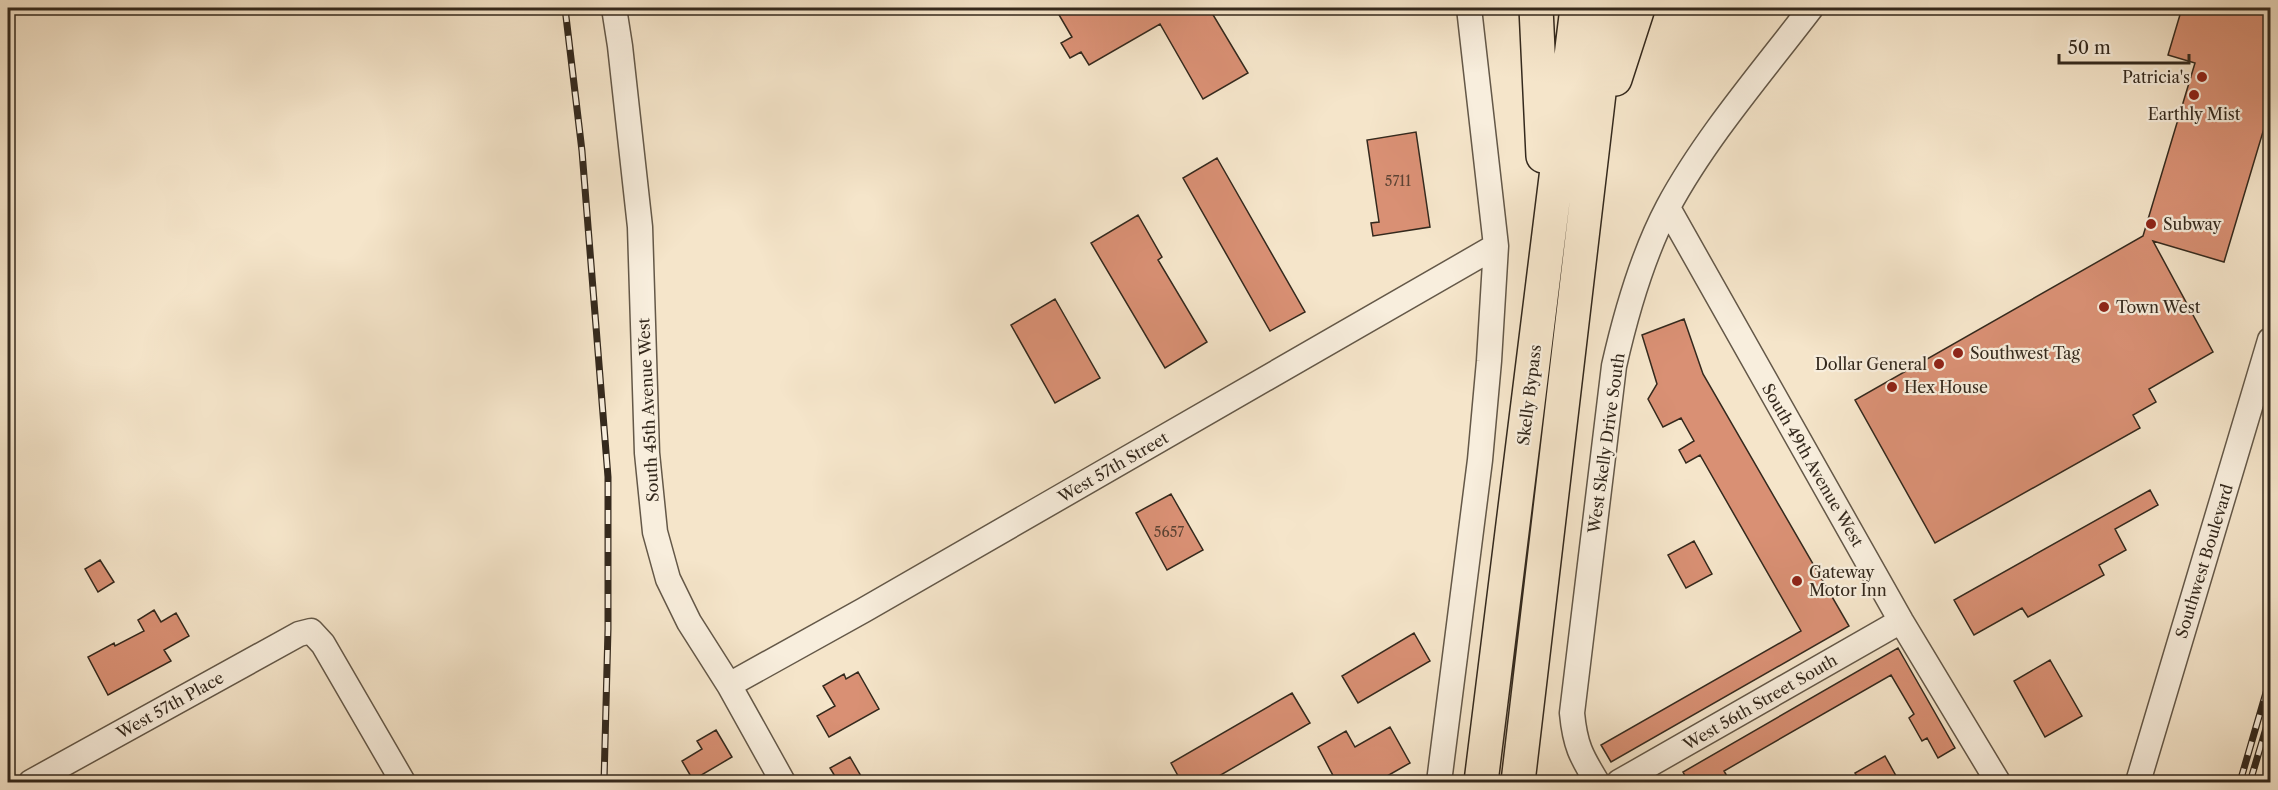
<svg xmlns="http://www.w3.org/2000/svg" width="2278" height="790" font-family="'Libre Caslon Text',serif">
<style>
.building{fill:#d99074;stroke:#34291d;stroke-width:1.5}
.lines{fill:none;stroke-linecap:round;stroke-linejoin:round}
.minor-casing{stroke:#645848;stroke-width:27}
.highway-casing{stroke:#34291d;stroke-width:36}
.minor{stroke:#f8eedd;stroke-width:24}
.highway{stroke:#f5e5ca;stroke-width:33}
.rail-casing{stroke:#34291d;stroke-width:7}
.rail{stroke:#f8eedd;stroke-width:4.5;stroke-dasharray:14;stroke-linecap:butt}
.poi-dot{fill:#8f2418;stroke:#f8eedd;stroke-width:2}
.labels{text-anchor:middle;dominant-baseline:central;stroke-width:4.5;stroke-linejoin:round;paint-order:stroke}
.number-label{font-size:14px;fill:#5d4333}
.poi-label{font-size:16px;fill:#34291d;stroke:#f8eedd;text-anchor:start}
.street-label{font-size:16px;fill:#34291d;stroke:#f8eedd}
</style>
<rect width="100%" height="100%" fill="#f5e5ca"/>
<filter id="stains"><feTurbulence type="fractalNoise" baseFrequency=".00333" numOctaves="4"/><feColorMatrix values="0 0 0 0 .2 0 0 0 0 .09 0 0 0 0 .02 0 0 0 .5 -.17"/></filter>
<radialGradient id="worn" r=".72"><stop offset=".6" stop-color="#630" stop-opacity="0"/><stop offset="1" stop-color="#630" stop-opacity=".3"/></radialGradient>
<path class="building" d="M1055 8H1209L1248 73 1203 99 1160 24 1089 65 1081 52 1070 58 1061 43 1072 37Z
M2182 8H2271V105L2224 262 2153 241 2213 352 2149 389 2156 402 2133 415 2140 428 1935 543 1855 400 2143 236 2195 63 2168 55Z
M1416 132 1430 227 1373 236 1371 223 1379 222 1367 140Z
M1217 158 1305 312 1270 331 1183 178Z
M1138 215 1162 257 1158 260 1207 342 1165 368 1091 243Z
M1055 299 1100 378 1055 403 1011 325Z
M1684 319 1703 374 1849 626 1611 762 1601 745 1801 631 1700 455 1686 463 1679 450 1694 441 1681 418 1663 427 1648 399 1657 384 1642 335Z
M2150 490 2158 505 2115 529 2126 550 2099 565 2104 575 2028 617 2022 608 1974 635 1954 600Z
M1171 494 1203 550 1167 570 1136 513Z
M1694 541 1712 574 1686 588 1668 555Z
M100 560 114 582 98 592 85 569Z
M154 610 161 622 176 613 189 636 164 650 171 661 108 695 88 657 114 643 115 646 144 631 138 620Z
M1414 633 1430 661 1358 703 1342 676Z
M1898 648 1955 748 1938 758 1927 738 1922 741 1909 718 1914 714 1891 675 1724 771 1731 783H1689L1683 772Z
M2050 660 2082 716 2045 737 2014 681Z
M858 672 879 709 829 737 817 716 835 706 823 686 844 674 846 679Z
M1292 693 1310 723 1207 783H1182L1171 763Z
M1390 727 1410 763 1375 783H1337L1318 747 1346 731 1355 747Z
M716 730 732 757 693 780 682 761 702 749 697 741Z
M1885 756 1900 783H1861L1855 773Z
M850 757 865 783H839L830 768Z"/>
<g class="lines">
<g class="minor-casing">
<path id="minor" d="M614 8 620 46 640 227 647 453 655 532 668 579 689 622 729 685 783 782
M1668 208 1901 621 1998 782
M729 685 864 610 1496 246
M31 782 299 634 311 631 323 644 403 782
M1439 782 1480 460 1489 361 1496 246 1469 8
M1597 782C1581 756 1575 745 1572 713L1614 366C1626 313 1642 256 1668 207 1705 138 1763 71 1811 8
M1619 782 1901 621
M2138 782 2270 340"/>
</g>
<g class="highway-casing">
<path id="highway" d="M1536 8 1543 156
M1615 79 1638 8
M1481 782 1577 8
M1518 782 1609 8"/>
</g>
<use href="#minor" class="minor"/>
<use href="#highway" class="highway"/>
<g class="rail-casing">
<path id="rail" d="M565 8 582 151 608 477V629L604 782
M2240 782 2270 679
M2250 782 2270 715"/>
</g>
<use href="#rail" class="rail"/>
</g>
<g class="poi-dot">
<circle cx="2202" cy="77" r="6"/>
<circle cx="2194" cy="95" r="6"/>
<circle cx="2151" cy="224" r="6"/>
<circle cx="2104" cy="307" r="6"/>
<circle cx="1958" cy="353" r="6"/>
<circle cx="1939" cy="364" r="6"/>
<circle cx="1892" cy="387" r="6"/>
<circle cx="1797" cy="581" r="6"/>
</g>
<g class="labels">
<g class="number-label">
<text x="1398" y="181">5711</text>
<text x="1169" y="532">5657</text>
</g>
<g class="poi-label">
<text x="2190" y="77" text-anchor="end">Patricia's</text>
<text x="2194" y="114" text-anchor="middle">Earthly Mist</text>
<text x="2163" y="224">Subway</text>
<text x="2116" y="307">Town West</text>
<text x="1970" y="353">Southwest Tag</text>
<text x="1927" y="364" text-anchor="end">Dollar General</text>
<text x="1904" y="387">Hex House</text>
<text x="1809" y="572">Gateway<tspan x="1809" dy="18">Motor Inn</tspan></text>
</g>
<g class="street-label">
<text transform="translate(1529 395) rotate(-83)">Skelly Bypass</text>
<text transform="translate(648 410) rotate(-93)">South 45th Avenue West</text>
<text transform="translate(1606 443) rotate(-82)">West Skelly Drive South</text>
<text transform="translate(1813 465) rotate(60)">South 49th Avenue West</text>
<text transform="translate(1113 467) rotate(-30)">West 57th Street</text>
<text transform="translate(2204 561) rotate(-73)">Southwest Boulevard</text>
<text transform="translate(1760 702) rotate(-30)">West 56th Street South</text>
<text transform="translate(170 705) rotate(-29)">West 57th Place</text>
</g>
</g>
<rect width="2278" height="790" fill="none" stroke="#f5e5ca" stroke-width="30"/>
<rect x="9" y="9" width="2260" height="772" fill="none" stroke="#34291d" stroke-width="3"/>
<rect x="15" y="15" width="2248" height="760" fill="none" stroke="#34291d" stroke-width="1.5"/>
<path d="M2059 54v9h130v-9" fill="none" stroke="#34291d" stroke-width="3"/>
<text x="2068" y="54" font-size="18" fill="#34291d" stroke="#f8eedd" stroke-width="4.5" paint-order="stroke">50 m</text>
<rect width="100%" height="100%" filter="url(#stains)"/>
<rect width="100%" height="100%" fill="url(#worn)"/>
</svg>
